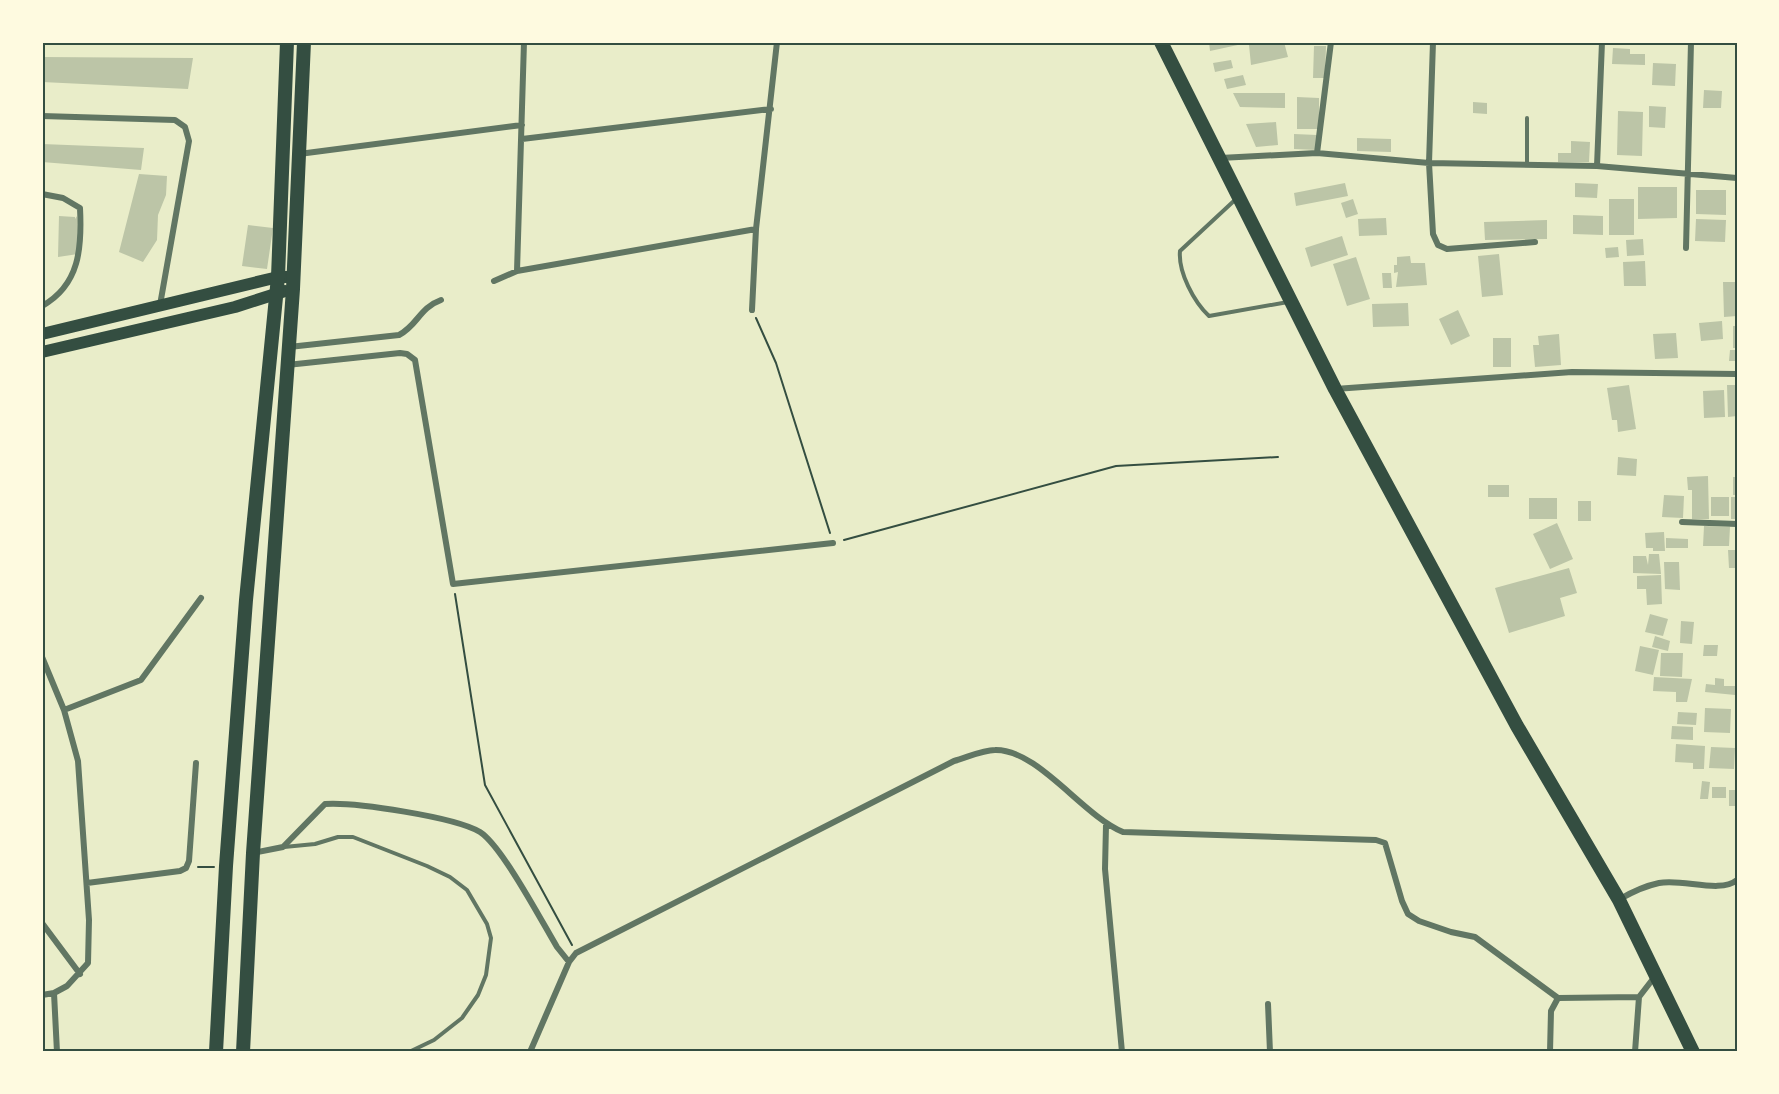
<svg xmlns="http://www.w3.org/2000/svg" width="1779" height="1094" font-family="'Nunito Sans',sans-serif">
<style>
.building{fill:#bcc5a7}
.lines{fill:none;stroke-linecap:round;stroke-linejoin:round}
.path{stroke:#344e41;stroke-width:2}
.service{stroke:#617663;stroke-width:4}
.minor{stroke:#617663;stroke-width:6}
.secondary{stroke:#344e41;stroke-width:12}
.primary{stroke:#344e41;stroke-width:14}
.neatline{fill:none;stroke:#344e41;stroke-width:2}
</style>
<rect width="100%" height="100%" fill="#e9edc9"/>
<path class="building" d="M1209 42H1247V43L1210 51Z
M1263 42H1284L1288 57 1251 65 1249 45Z
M1314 46H1326L1325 78H1313Z
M1613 48 1630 49V54H1645V65L1612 64Z
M42 57 193 58 188 89 42 82Z
M1231 60 1233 68 1215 72 1213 63Z
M1653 63 1676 64 1675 86 1652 85Z
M1243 75 1246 85 1227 89 1224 79Z
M1704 90 1722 91 1721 108H1703Z
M1233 93H1285V108L1240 107Z
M1297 97 1319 98V129H1297Z
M1473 102 1487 103V114L1473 113Z
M1649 106 1666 107 1665 128 1649 127Z
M1618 111 1643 112 1642 156 1617 155Z
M1276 122 1278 145 1256 147 1246 124Z
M1294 134 1317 135V150L1294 149Z
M1357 138 1391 139V152L1357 151Z
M1571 141 1590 142 1589 162H1558V153H1571Z
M42 144 144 148 141 170 42 162Z
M139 174 167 176 166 195 158 215 157 240 143 262 119 252Z
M1345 183 1348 196 1296 206 1294 193Z
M1575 183 1598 184 1597 198 1575 197Z
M1638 187H1677V218L1638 219Z
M1696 190H1726V215L1696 214Z
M1353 199 1358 214 1346 218 1341 203Z
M1609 199H1634V235H1609Z
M1573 215 1603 216V235L1573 234Z
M59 216 75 217V219L77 216 78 254 58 257Z
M1386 218 1387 235 1359 236 1358 219Z
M1696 219 1726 220 1725 242 1695 241Z
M1547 220V239L1485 240 1484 222Z
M248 225 273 228 267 269 242 266Z
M1342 236 1348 255 1311 267 1305 248Z
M1643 239 1644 255 1627 256 1626 240Z
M1618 247 1619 257 1606 258 1605 248Z
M1499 254 1503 295 1482 297 1478 256Z
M1410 256 1411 263H1425L1427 285 1396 287 1398 272 1394 273V265H1397V257Z
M1356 257 1370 299 1347 306 1333 264Z
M1645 261 1646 286H1624L1623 262Z
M1382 273H1391L1392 288H1383Z
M1723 282H1737V316L1724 317Z
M1408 303 1409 326 1373 327 1372 304Z
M1458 310 1470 336 1451 345 1439 319Z
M1722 321 1723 339 1701 341 1699 323Z
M1733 326H1737V348H1733Z
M1676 333 1678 358 1655 359 1653 334Z
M1559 334 1561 365 1535 367 1533 345H1539L1538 336Z
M1493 338H1511V367H1493Z
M1730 350H1737V361H1729Z
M1629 385 1636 429 1618 432 1617 420H1612L1607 388Z
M1727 385H1737V416L1728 417Z
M1724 390 1725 417 1704 418 1703 391Z
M1618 457 1637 459 1636 476 1617 475Z
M1708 476 1709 519H1692V490H1688L1687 477Z
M1733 477H1737V495H1733Z
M1488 485H1509V497H1488Z
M1664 495 1684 496 1683 518 1662 517Z
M1711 497H1729V516H1711Z
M1731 497H1737V519H1731Z
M1529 498H1557V519H1529Z
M1578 501H1591V521H1578Z
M1557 523 1573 559 1550 569 1533 534Z
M1704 526 1730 527 1729 546H1703Z
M1664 532 1665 551H1653V548H1646L1645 533Z
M1666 538 1688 539V548H1666Z
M1728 550H1737V568H1729Z
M1649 554H1659L1661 574 1633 573V556H1646L1648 565Z
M1664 562H1679L1680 590 1665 589Z
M1569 568 1577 593 1560 598 1565 616 1509 633 1495 588Z
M1661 575 1662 604 1647 605 1646 589H1637V576Z
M1650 614 1668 619 1663 636 1645 632Z
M1681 621 1694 622 1692 644 1680 643Z
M1655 636 1670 641 1668 651 1652 647Z
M1704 645H1718L1717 656H1703Z
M1640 646 1659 650 1653 675 1635 671Z
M1661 653H1683L1682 677 1660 676Z
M1654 677 1692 679 1687 702H1676V692L1653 691Z
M1715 678 1724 679V686H1736L1735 695 1705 692 1706 684 1715 685Z
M1705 708 1731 709 1730 733 1704 732Z
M1678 712 1697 713 1696 725 1677 724Z
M1672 726 1693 727V740L1671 739Z
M1676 744 1705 746 1704 769H1693V763L1675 762Z
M1711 747 1735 748 1734 769 1709 768Z
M1702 781 1710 782 1708 799H1700Z
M1712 787H1726V798H1712Z
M1729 790H1735V806H1729Z"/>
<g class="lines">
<path class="path" d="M756 318 776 363 830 533
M844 540 1116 466 1278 457
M455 594 485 785 572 945
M198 867H214"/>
<path class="service" d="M1527 118V165
M1236 199 1180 251C1178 272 1194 302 1209 316L1288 302
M284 847 315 844 338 837H353L427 866 450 877 467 890 487 924 491 938 486 975 478 995 462 1018 434 1040 409 1052"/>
<path class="minor" d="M1433 42 1429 163 1433 234 1438 245 1447 249 1535 242
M42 116 175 120 185 127 189 141 160 305
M522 139 771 109
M1317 153 1331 42
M299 154 522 125
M1220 158 1317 153 1429 163 1597 166 1737 178
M1597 166 1602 42
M42 194 63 198 80 208C82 247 80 285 42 306
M1686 248 1691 42
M517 271 524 42
M494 281 517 271 756 229
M752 310 756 229 777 42
M289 347 399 335C418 325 419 308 441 300
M287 365 400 353 407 354 415 360 453 584 833 543
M1335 389 1572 372 1737 374
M1682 522 1737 524
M42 657 64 710 78 761 89 920 88 963 67 986 54 993 42 995
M64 710 141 680 201 598
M1106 825 1105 869 1122 1052
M253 853 283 847 325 804C355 802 455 817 480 832 502 846 542 922 557 947L569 962
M87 883 180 871 186 868 189 861 196 763
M1620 899C1632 892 1645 886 1659 883 1682 878 1720 894 1737 880
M42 923 80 974
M54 993 57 1052
M1268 1004 1270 1052
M530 1052 569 962 576 953 954 761C966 758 982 750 995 750 1038 749 1082 815 1123 832L1376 840 1385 843 1402 901 1408 914 1419 921 1451 932 1475 937 1558 998 1639 997
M1550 1052 1551 1011 1558 998
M1635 1052 1639 997 1656 975"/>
<path class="secondary" d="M42 334 278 277H293
M42 352 235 307 285 291"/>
<path class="primary" d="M1161 42 1335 389 1517 726 1619 900 1693 1052
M216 1052 226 866 246 600 278 277 287 42
M243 1052 253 853 293 289 304 42"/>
</g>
<rect width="1779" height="1094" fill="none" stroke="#fefae0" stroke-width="87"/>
<rect x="44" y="44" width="1692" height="1006" class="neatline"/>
</svg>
